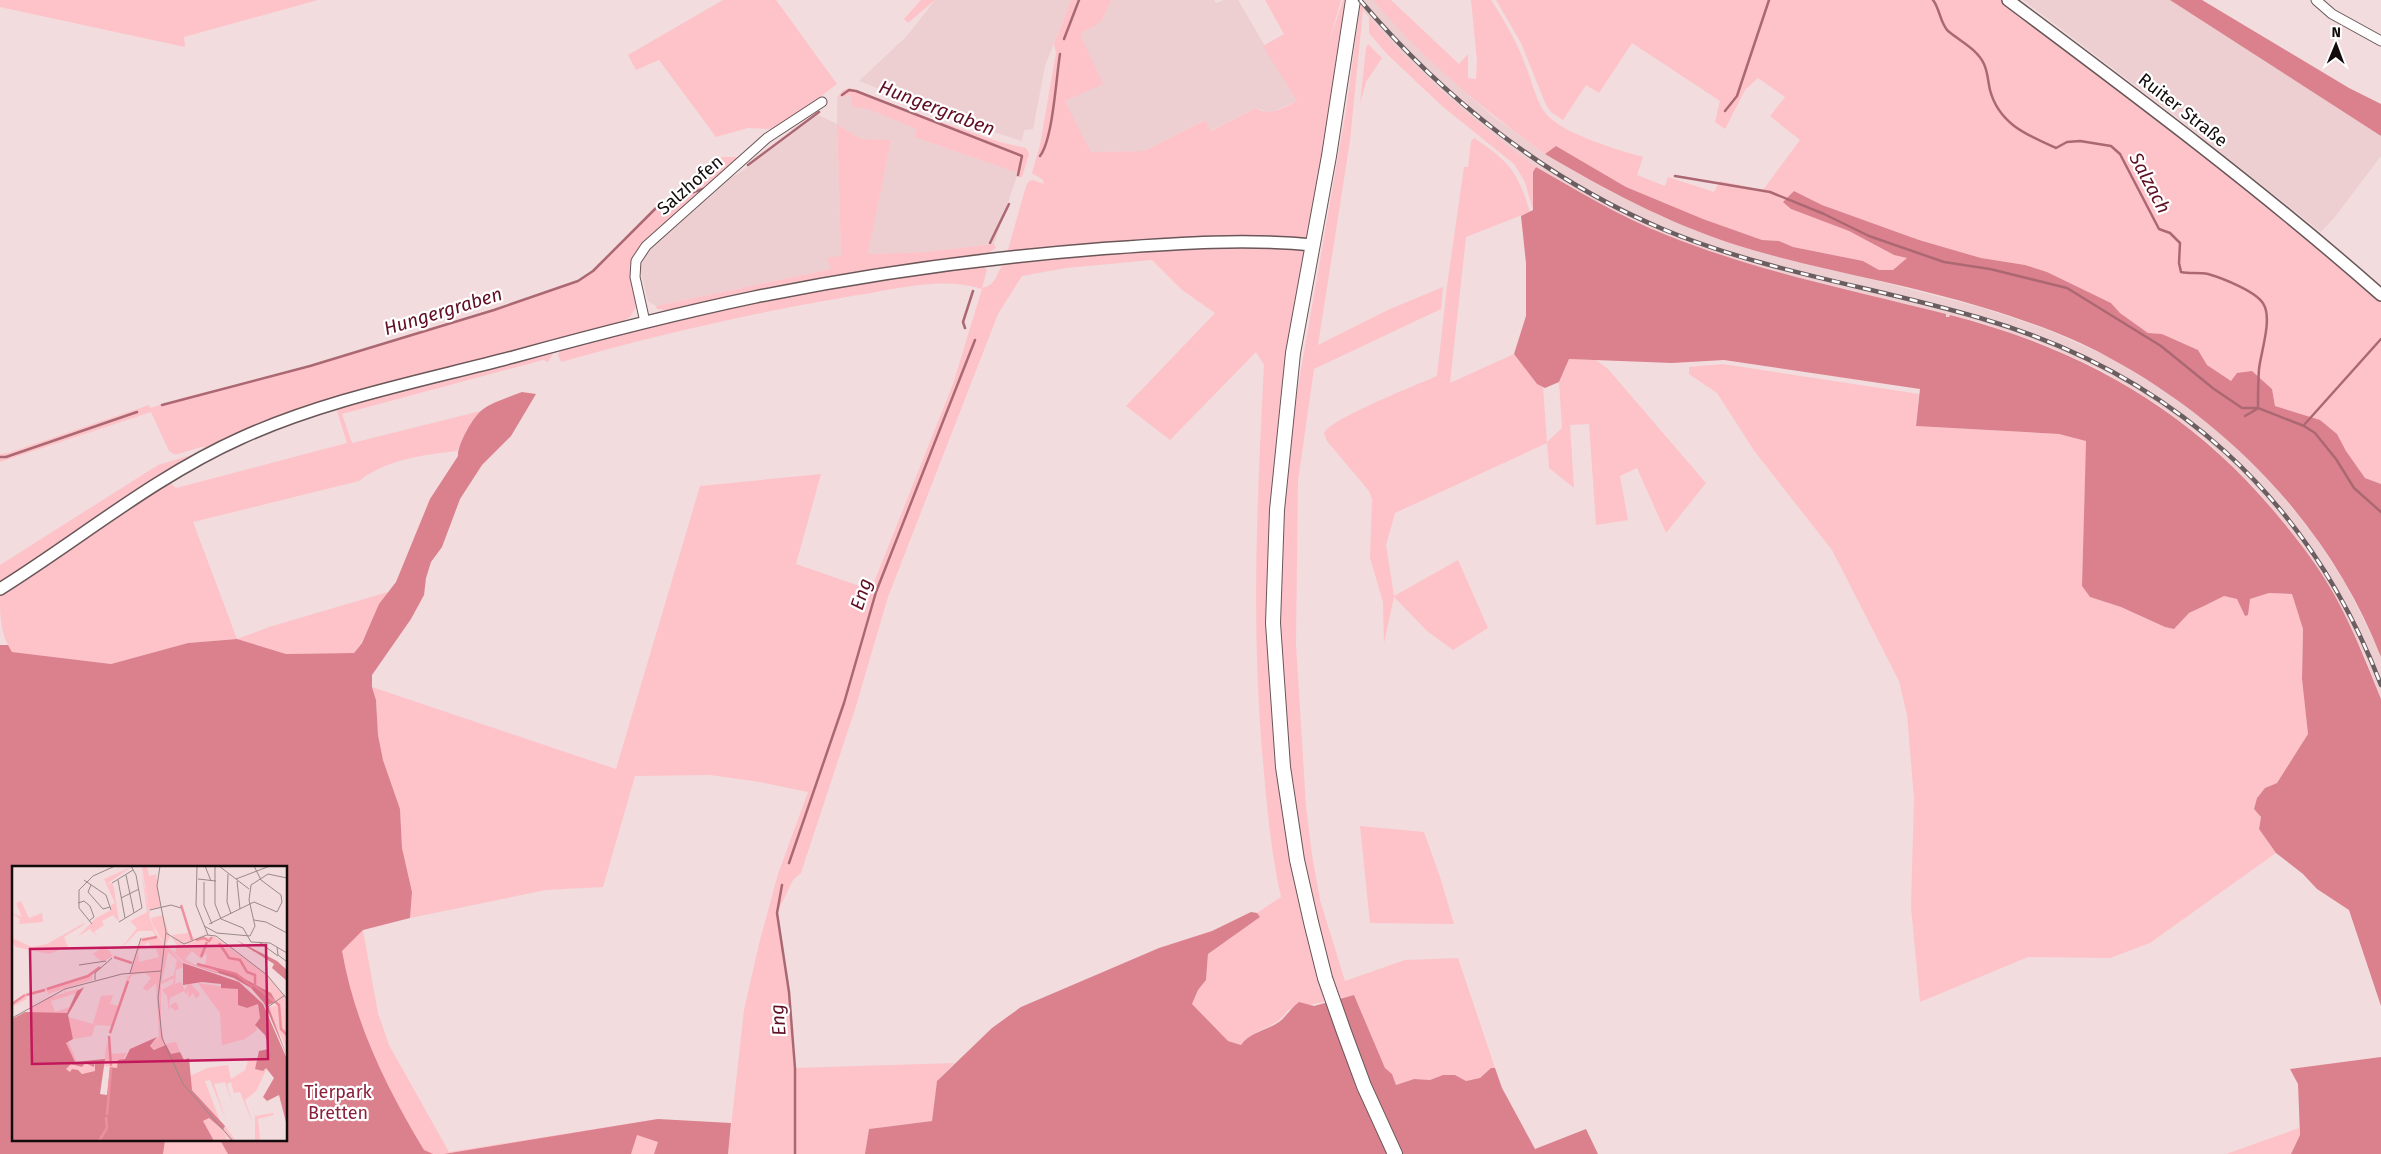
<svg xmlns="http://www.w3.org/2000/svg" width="2381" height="1154" font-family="'Fira Sans',sans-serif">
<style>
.built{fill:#edced1}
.green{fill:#fdc3c9}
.forest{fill:#db818d}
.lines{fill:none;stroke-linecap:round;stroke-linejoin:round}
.stream{stroke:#ac6872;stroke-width:2.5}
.minor-casing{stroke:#695658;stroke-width:11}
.tertiary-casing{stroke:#695658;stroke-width:14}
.primary-casing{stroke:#695658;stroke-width:16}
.minor{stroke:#fff;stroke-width:9}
.tertiary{stroke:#fff;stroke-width:11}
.primary{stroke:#fff;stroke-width:14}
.rail-casing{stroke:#6b5e60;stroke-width:4.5}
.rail{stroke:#fff;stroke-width:2.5;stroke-dasharray:8;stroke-linecap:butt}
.labels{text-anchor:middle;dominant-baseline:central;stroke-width:4.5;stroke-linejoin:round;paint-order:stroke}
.street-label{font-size:18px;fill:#130c0d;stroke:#fff}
.park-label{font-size:18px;fill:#8b1f3a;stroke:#fff}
.water-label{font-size:19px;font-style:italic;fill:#600e24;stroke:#fff}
.inset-river{fill:none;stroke:#ed909d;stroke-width:2.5}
.inset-road{fill:none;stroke:#99898a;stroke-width:1}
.view{fill:#c2185b;fill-opacity:0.15;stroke:#c2185b;stroke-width:2.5}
.inset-edge{fill:none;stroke:#130c0d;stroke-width:2.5}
</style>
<rect width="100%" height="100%" fill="#f2dcde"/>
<path class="built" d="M935 0H1071L1045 66 1033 129 1024 130 1022 141 975 126 859 81 907 36Z
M1111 0H1214L1216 3 1224 0H1238L1297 101 1270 113 1256 108 1210 131 1204 120 1144 151 1091 152 1065 101 1102 84 1080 34 1101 22Z
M1354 0H1373L1434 64 1490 114 1545 154 1605 189 1669 220 1734 244 1983 308 2045 329 2107 356 2165 391 2218 431 2268 479 2311 531 2347 586 2377 647 2381 657V699L2364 654 2299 541 2257 490 2209 443 2157 404 2101 370 2041 343 1979 322 1950 315 1949 317 1946 316V314L1808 280 1728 258 1663 234 1597 202 1536 167 1479 125 1423 75 1378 28Z
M2023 0H2170L2381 136V156L2334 218 2321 232 2169 111Z
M850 95 853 107 868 109 918 129 914 137 1018 173 994 244 926 252 868 254 891 140 861 139 837 125 841 257 831 269 656 306 648 301 640 269 646 246 718 184 738 174 818 115 837 124V98Z"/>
<path class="green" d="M0 0H318L184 37 185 47 0 7Z
M723 0H776L837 84 780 127 768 129 748 128 716 137 659 60 636 70 628 55Z
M921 0H935L908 23 904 19Z
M1071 0H1111L1101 22 1080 34 1103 84 1065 101 1091 152 1144 151 1205 120 1211 131 1256 108C1270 117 1283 108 1297 101L1263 46 1284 34 1265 0H1341L1329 42 1343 0H1353L1290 329 1278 502 1346 110 1361 0H1364L1350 141 1318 345 1390 309 1443 287 1441 309 1314 369 1298 481 1296 644 1306 806 1312 855 1320 900 1345 981 1405 960 1458 958 1495 1068H1491L1480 1078 1466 1081 1455 1075H1443L1430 1080 1414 1079 1396 1085 1392 1074 1385 1068 1354 995 1288 1010C1274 1031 1254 1027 1241 1045L1228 1041 1192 1004 1198 990 1206 980 1208 954 1260 917 1257 913 1281 897C1271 853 1267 808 1263 762 1251 627 1257 500 1264 365L1256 352 1170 440 1126 406 1215 313 1182 290 1152 260 1066 268 1022 276 998 314 888 597 856 706 801 873 793 880 777 913 789 992 795 1068 954 1063 937 1081 932 1121 869 1129 865 1154H728L744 1010 759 944 778 874 808 792 760 782 710 775 635 776 603 887 546 890 410 918 412 892 402 848 400 809 383 760 378 735 376 700 372 687 616 769 700 486 821 474 796 564 871 590 953 384 982 289C943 276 897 289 858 295 757 312 659 334 561 362L558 355 561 349 649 325 845 283 981 265 987 270 982 288C997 285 995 274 1004 264L1026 186 1029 181 1033 180 1044 184 1043 180 1032 173 1040 145 1056 53 1054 44Z
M1373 0H1391L1459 64 1468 54V78L1476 79 1477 61 1471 0H1491C1504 20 1517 42 1525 64 1532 80 1535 100 1546 114 1563 134 1618 150 1643 157L1637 175 1665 186 1668 177 1714 192 1720 181 1763 190 1800 140 1770 116 1785 97 1758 78 1745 90 1725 129 1715 122 1720 101 1632 43 1599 93 1586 85 1563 120 1551 112 1546 105 1521 43 1496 0H2001L2160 119 2381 295V484L2365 478 2346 451 2337 434 2296 413 2275 406 2272 389 2252 371 2231 382 2207 365 2198 350 2162 334 2148 333 2120 313 2111 303 2047 272 2025 265 1981 258 1919 240 1822 205 1794 191 1791 209 1849 231 1894 255 1908 258 1893 270H1879L1863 261 1793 247 1779 241 1762 240 1703 219 1626 187 1556 146 1545 154C1483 109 1422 59 1373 0Z
M1369 17C1419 75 1474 121 1536 167L1533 172V210L1525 182 1514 164 1442 106 1386 53 1369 33Z
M1368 44 1382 58 1366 82 1360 104 1366 48Z
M850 88 917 114 1000 142 1026 148 1029 154 1022 177H1017L1018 173 914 137 917 129 868 109 853 107 850 95 837 98 843 90Z
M837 124 861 139 891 140 868 254 926 252 994 244 996 248 988 253 832 277 671 311 657 309 656 306 831 269 827 258 841 256Z
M1474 138C1509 161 1518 172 1530 212L1466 237 1450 383 1514 354 1537 384 1543 387 1547 442 1562 428 1559 382 1569 359 1596 360 1608 369 1706 483 1666 533 1637 468 1620 476 1628 520 1596 525 1589 424 1570 425 1574 488 1549 468 1547 443 1395 513 1386 545 1394 596 1458 560 1488 628 1453 650 1427 631 1394 597 1384 643 1383 602 1370 558 1372 499 1369 491 1327 441 1324 433C1330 419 1419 384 1437 376L1447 286 1464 167H1468L1471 141Z
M722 157H741L631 261 630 278 636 307 630 317 618 324 484 359 210 448 201 447 175 455 169 451 151 412 0 462V454L8 453 149 405 150 408 182 398 310 366 494 310 578 281 593 271 661 203Z
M550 352 553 354 548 362 543 360 342 414 352 443 481 411 466 431 457 451C423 455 387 459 359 481L193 522 237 639 269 627 388 592C374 611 369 635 354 653L286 654 236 639 188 643 111 664 12 652C0 633 0 616 0 594L169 482 176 488 347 443 336 408Z
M1723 364 1919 394 1916 426 2059 434 2086 440 2082 586 2090 597 2121 607 2165 627 2174 629 2189 613 2204 606 2224 596 2237 598 2245 616 2250 599 2269 593 2292 594 2303 629 2302 679 2308 734 2277 783 2265 788 2257 798 2254 809 2261 817 2259 829 2276 853 2150 943 2110 958 2028 957 1920 1002 1911 907 1914 798 1907 715 1899 681 1832 550 1755 452 1717 393 1689 374V367Z
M198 453 199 454 159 477 0 582V565L158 465Z
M1360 826 1424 832 1440 877 1454 924 1370 923Z
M363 930 378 1013 389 1045 449 1152 658 1119 657 1123 710 1154H156L157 1140H286L342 950Z
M2299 1128 2300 1135 2291 1154H2226Z"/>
<path class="forest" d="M2170 0H2202L2349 88 2381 104V136Z
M1556 146 1626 187 1703 219 1762 240 1779 241 1793 247 1863 261 1879 270H1893L1907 258 1894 255 1849 231 1791 209 1783 202 1794 191 1822 205 1919 240 1981 258 2025 265 2047 272 2111 303 2120 313 2148 333 2162 334 2198 350 2207 365 2231 381 2237 373 2252 371 2272 389 2275 406 2320 420 2337 434 2346 451 2365 478 2381 484V657C2331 528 2229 422 2108 357 2070 336 2027 321 1985 308 1902 282 1815 270 1733 244 1666 222 1606 190 1545 154Z
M1536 167C1578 191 1619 216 1664 234 1755 271 1852 290 1946 314V317H1949L1950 315C2080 348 2192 411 2278 516 2299 541 2319 567 2335 596 2353 629 2367 664 2381 699V1006L2349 910 2317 889 2303 874 2276 853 2259 829 2261 817 2254 809 2257 798 2265 788 2277 783 2308 734 2302 679 2303 629 2292 594 2269 593 2250 599 2248 615 2245 616 2237 599 2224 596 2204 606 2189 613 2174 629 2165 627 2121 607 2090 597 2082 586 2086 441 2059 434 1916 426 1920 389 1724 360 1672 363 1569 359 1559 382 1545 388 1537 384 1514 354 1526 316V263L1521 216 1533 210V172Z
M522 392 536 394 511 436 482 465 460 499 442 547 431 562 426 578 424 595 411 619 372 675V687L376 700 378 735 383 760 400 809 402 848 412 892 410 918 363 930 342 951C355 1024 386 1087 424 1150L433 1154H228L220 1140H286V868H14V1140H165L163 1154H0V645H8L12 652 111 664 188 643 237 639 286 654 354 653 362 643 379 604 396 582 430 499 458 456C457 445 473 417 482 410 492 402 509 397 522 392Z
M1251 912 1257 913 1260 917 1208 954 1206 980 1198 990 1192 1004 1228 1041 1241 1045C1250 1032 1266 1031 1279 1022 1285 1018 1291 1008 1299 1002L1314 1006 1354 995 1385 1068 1392 1074 1396 1085 1414 1079 1430 1080 1443 1075H1455L1466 1081 1480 1078 1491 1068H1495L1502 1088 1535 1149 1586 1129 1598 1154H865L869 1129 932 1121 937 1081 992 1028 1021 1007 1159 948 1212 931Z
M2381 1057V1154H2291L2300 1135 2298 1084 2290 1069Z
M658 1119 731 1123 728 1154H654L658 1142 637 1135 631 1154H444Z"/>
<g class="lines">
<path class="stream" d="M1933 0C1940 9 1940 23 1948 31 1960 41 1977 49 1984 64 1988 73 1988 82 1990 90 1999 124 2027 135 2056 148L2067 142 2080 141 2111 146 2120 154 2159 229 2170 233 2180 243 2179 263 2181 272C2190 274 2199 272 2208 274 2222 278 2258 292 2264 305 2272 320 2261 352 2259 369 2258 382 2258 395 2258 408L2304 426 2315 433 2336 459 2354 488 2381 512
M1064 39 1079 0
M842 95 849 90 856 91 1022 156 1018 175
M1725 111 1737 96 1769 0
M1040 156C1053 139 1056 78 1060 54
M748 165 819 112
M1675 176 1770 192 1824 214 1869 236 1944 262 1990 269 2067 288 2161 346 2214 389 2242 408H2258
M990 243 1009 204
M965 328 963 322 973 291
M162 405 310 366 494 310 578 281 593 271 661 203 703 189
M2245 416 2257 409
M2304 425 2381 339
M0 457H6L137 412
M789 863 844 703 876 592 975 340
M782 885 777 913 789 992 795 1068V1154"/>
<g class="minor-casing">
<path id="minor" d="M2316 0 2332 14 2381 41
M645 322 635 277 636 261 646 246 767 138 822 102"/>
</g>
<g class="tertiary-casing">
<path id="tertiary" d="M2008 0C2135 95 2262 190 2381 295
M0 589C80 539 154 477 241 438 327 399 422 381 513 357 593 335 674 314 755 297 868 274 983 258 1098 249 1169 244 1242 238 1313 245"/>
</g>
<g class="primary-casing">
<path id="primary" d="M1353 0 1329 156 1293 353 1277 510 1273 623 1283 767 1297 860 1311 922 1325 978 1344 1032 1364 1086 1395 1154"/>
</g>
<use href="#minor" class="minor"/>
<use href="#tertiary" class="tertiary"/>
<use href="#primary" class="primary"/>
<g class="rail-casing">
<path id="rail" d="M1360 0C1443 98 1546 180 1665 230 1766 272 1875 287 1980 318 2173 374 2309 498 2381 685"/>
</g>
<use href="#rail" class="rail"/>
</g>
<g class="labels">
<g class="street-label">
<text transform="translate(2183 110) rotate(38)">Ruiter Straße</text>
<text transform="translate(690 185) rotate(-41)">Salzhofen</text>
</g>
<g class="park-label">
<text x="338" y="1092">Tierpark<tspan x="338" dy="21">Bretten</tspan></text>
</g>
<g class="water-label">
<text transform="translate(937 108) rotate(21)">Hungergraben</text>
<text transform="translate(2150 183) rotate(62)">Salzach</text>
<text transform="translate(443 311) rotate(-17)">Hungergraben</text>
<text transform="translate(861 594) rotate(-72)">Eng</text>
<text transform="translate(778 1020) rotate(-95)">Eng</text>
</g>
</g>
<g transform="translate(12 866)">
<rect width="275" height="275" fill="#f2dcde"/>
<path d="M135 0 137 10 144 8 149 41 138 44V48L139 52 151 49 158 71 154 79 163 87 165 79 159 71 174 79 194 71H203L255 109 275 134V184L256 141 264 140V136L251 122 222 107 197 99 208 105 205 107 172 96 154 80 171 97V101L164 104 163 118 169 116 173 124 177 116 188 128 184 133 181 127 177 132 175 123V129L172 125 158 132 157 140 164 136 167 143 163 145 158 140 157 145 155 130 150 124 161 118 162 112 149 118V161L153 178 164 176 168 186 159 188 138 181 147 170 144 117 135 125 131 122 139 112 133 107 120 109 118 113 97 172 99 188 115 187 105 202 92 200 94 182 100 160 83 159 80 170 61 173 56 151 81 158 89 130 101 129 98 138 106 140 116 110 83 114 117 110 129 72 143 70 141 65H126L108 84 125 62 118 55 111 59 135 46 129 2 138 52 143 66 152 78 141 59 137 45 130 1ZM136 76 139 81 143 80 147 91 127 96 126 85ZM180 85 189 93 193 88 195 90 193 99H183L173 93ZM156 86 165 94 162 109 150 115ZM119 1 95 18 100 17 102 22 107 56 101 49 90 55 92 59 82 66 85 71 78 63 66 70 84 52 99 44V39L103 37 92 13ZM9 35 17 52 30 47 31 56 7 58 8 53 0 47 10 51 4 37ZM169 43 182 73 193 68 192 64 194 68 177 78 166 76 160 69 176 67ZM72 57 73 58 52 71 56 81 37 88 4 81 0 77V72L20 81 35 78ZM93 80 101 90 90 96 81 88ZM92 98 81 108 80 114 39 127 8 147 37 128 34 124 19 129H14L15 133 0 141V137L13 128 76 110ZM186 117 226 123V139L234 142 246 138 248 152 243 158 245 164 233 173 210 179 208 147ZM52 123 54 126 67 123 65 127 39 135 43 146 58 141 55 147 21 148 18 143 37 131 53 127ZM56 175 65 196 88 194 83 206 40 211 36 206V194ZM248 191 243 203 254 201V204L244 225 233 234 241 258 228 226 222 227 219 216 215 218 220 236 213 216 202 218 214 254 198 214 193 215 208 255 178 221 176 211 195 202 216 199 219 213 233 204 236 195ZM261 247 262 249 246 253 248 273 243 275V250ZM197 252 211 264 213 260 224 275H218L212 267 216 275H202L191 260 190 255Z" fill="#fdc3c9" fill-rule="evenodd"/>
<path d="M224 74 265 95 275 104V115L260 102 262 98ZM172 96 205 107 207 106 195 100 222 107 259 127 264 136 256 139 275 190 252 137 239 122 222 112ZM171 97 227 116 251 138 275 193V260L267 229 255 235 251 231 262 212 254 202 251 205 243 203 247 185 257 183 253 169 243 159 248 152 246 138 235 142 226 139V123L209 122V118L190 116 171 119ZM72 121 56 149 61 173 54 177 63 196 93 193 88 228 95 229 98 201 105 202 106 194 113 193 118 183 145 171 138 180 142 184 154 179 159 188 168 186 172 194 177 192 180 224 213 260 211 264 197 252 191 255 202 275H0V153L13 146 55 147 65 125ZM83 195V205L70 208 66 204 60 203 58 206 54 203 59 198 70 201 73 197 82 201Z" fill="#db818d" fill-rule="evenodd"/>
<path class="inset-river" d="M169 39 180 74M130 74 145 71M184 74 192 72 197 75 200 71M207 77 217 92 228 94 235 106 243 109V120L267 139 269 163 275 169M102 91 120 97M189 91 195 76M185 98 224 108 241 121M35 123 76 110 88 101M14 129 33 124M0 138 13 129M98 167 116 115M97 170 99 200M95 249 99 202M87 275 95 262 94 251"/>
<path class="inset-road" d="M148 0 145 20 154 66 146 132 150 172 171 218 221 275M185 0 184 39 196 69M193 0 199 15M203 0V38L209 53 231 62 239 76 258 77 275 87M207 0 237 23M242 0 249 14 269 29 270 36 265 46M216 8 215 36 219 48M114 9 122 47M186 13 204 15M224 13 258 0M72 14 94 29 99 44M106 14 113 52M225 15 228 43M192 16V39L200 58M100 17 121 4M79 19 76 26 91 43 98 41M109 32 127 23M66 37 72 35 78 40 82 51 77 55M138 44 159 39 169 42M242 54 254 56 275 67M107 56 130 42 124 9 119 0M80 58 67 42V24L81 10 103 0M197 58 242 36 265 46M192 60 205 67 238 70 243 60 237 34 239 19 256 8 275 12M154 67 172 78 195 69 204 70 255 109 275 133M247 76 266 90M265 81 266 89 274 95M67 99 94 95M118 107 129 72M83 114V107L100 92M256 141 273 129M0 152 53 123 110 108 149 105"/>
<path class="view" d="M254 79 256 193 20 198 18 83Z"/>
<rect width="275" height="275" class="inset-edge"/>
</g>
<g transform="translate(2336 45) rotate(1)" stroke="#ffffff" stroke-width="4" paint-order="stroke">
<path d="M0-4L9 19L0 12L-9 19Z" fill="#130c0d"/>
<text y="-8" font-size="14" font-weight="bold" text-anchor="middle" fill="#130c0d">N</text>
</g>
</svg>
